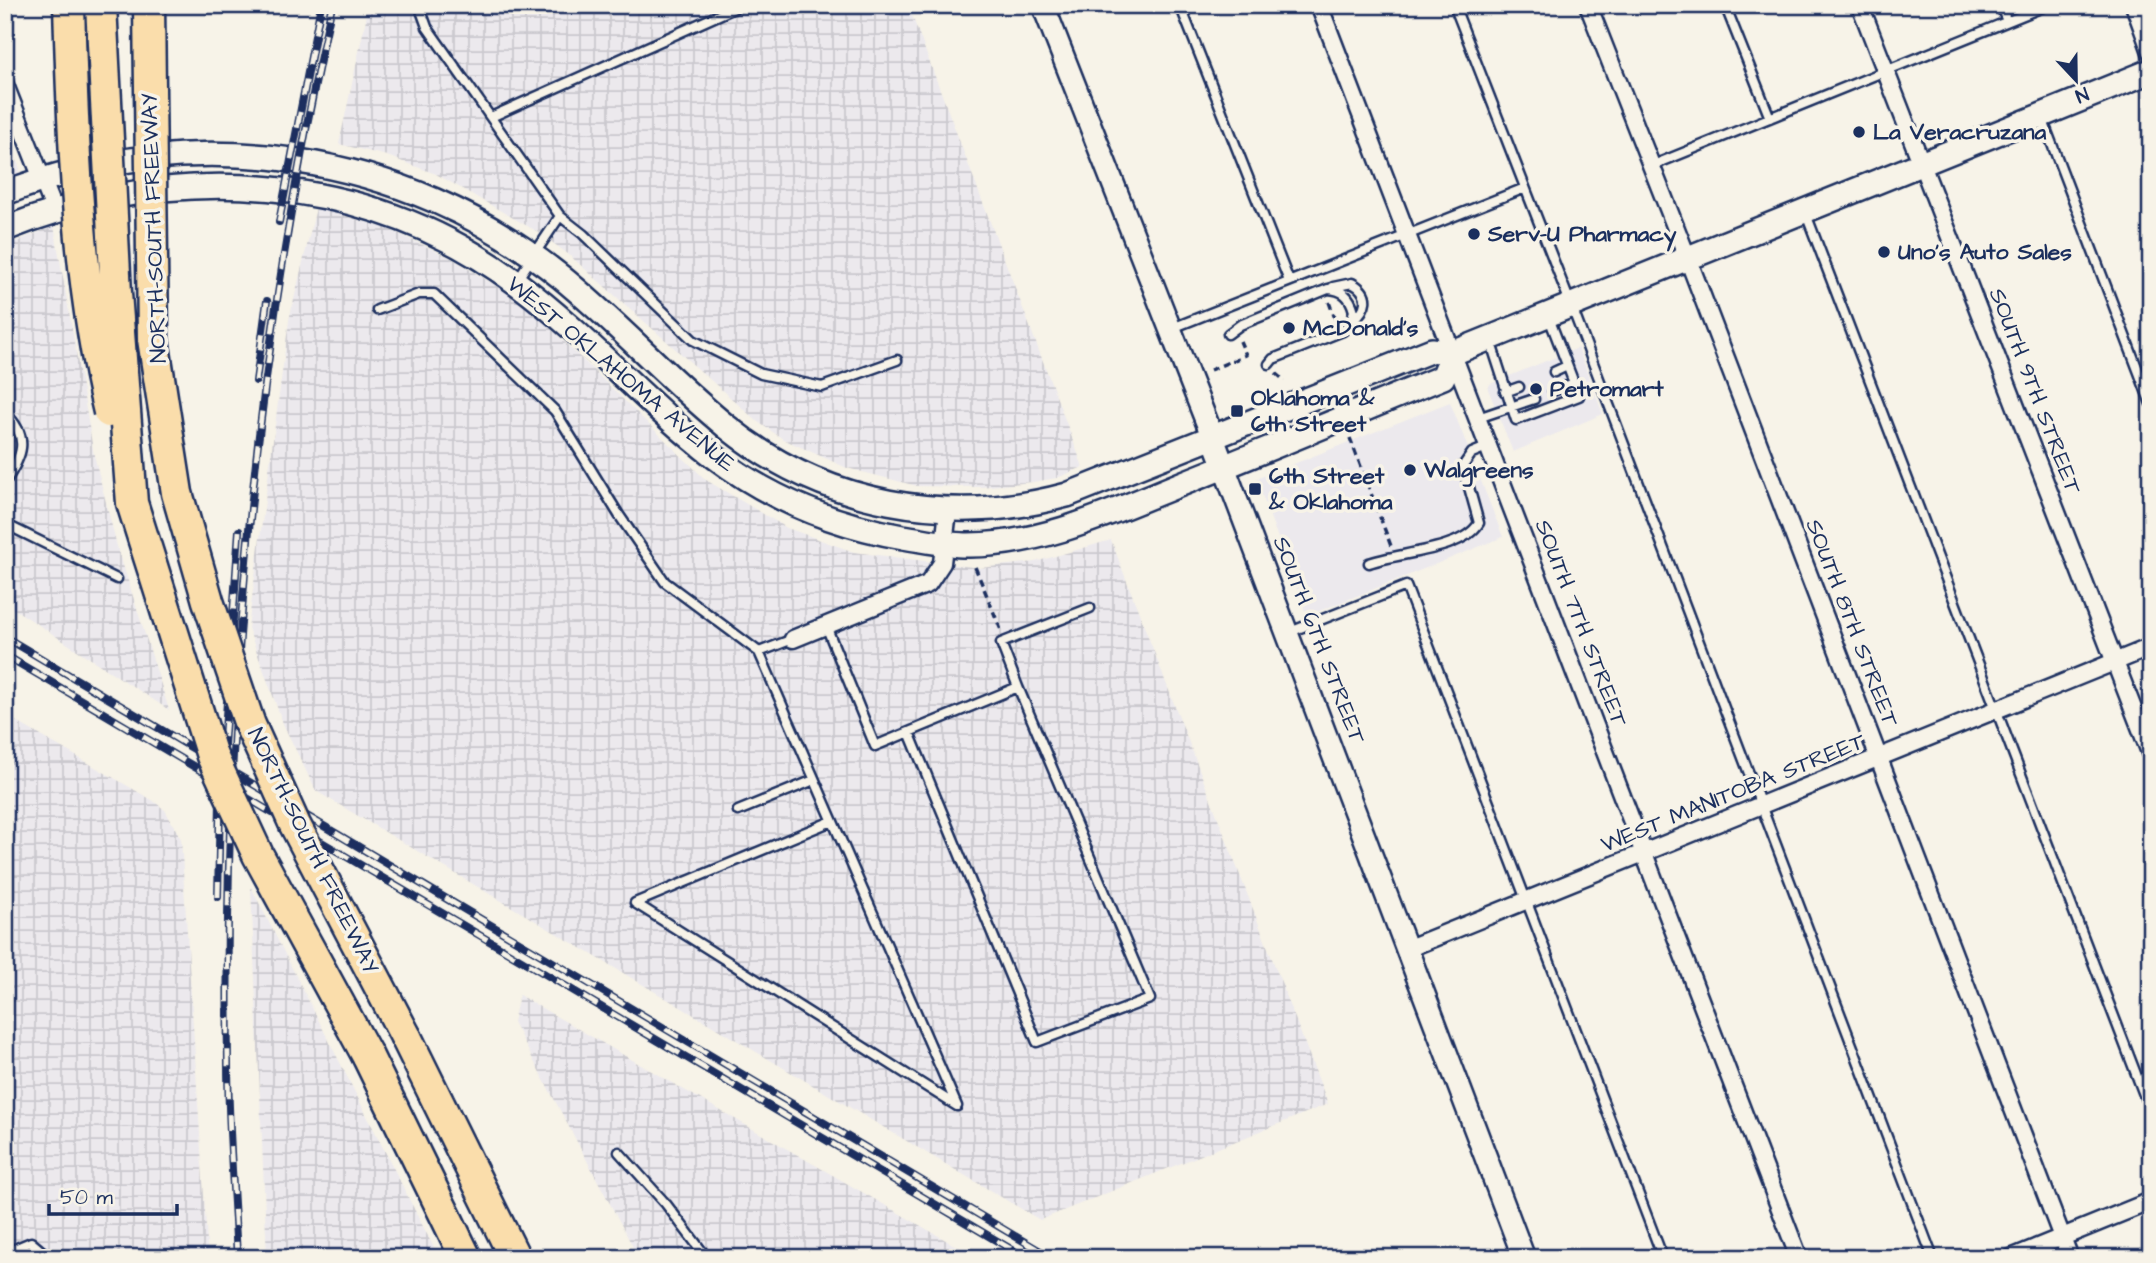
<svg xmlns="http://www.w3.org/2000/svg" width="2156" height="1263" font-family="'Architects Daughter',sans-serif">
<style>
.built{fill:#ece9ed}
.industrial{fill:url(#industrial-grid)}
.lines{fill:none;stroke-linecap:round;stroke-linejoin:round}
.service-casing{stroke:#1b2f5e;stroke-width:13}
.minor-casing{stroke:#1b2f5e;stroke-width:21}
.tertiary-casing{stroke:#1b2f5e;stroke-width:26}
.secondary-casing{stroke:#1b2f5e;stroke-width:28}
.motorway-casing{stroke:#1b2f5e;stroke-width:35}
.path{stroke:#1b2f5e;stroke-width:3.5;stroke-dasharray:7 5;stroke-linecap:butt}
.service{stroke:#f7f3e8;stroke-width:8}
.minor{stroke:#f7f3e8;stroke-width:16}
.tertiary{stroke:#f7f3e8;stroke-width:21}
.secondary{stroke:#f7f3e8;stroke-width:23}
.motorway{stroke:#faddab;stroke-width:30}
.rail-casing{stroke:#1b2f5e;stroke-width:8}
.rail{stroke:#f7f3e8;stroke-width:5;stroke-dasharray:16;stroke-linecap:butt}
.motorway-bridge-casing{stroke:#1b2f5e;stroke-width:35;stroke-linecap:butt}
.motorway-bridge{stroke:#faddab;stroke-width:30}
.poi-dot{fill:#1b2f5e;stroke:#f7f3e8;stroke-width:2.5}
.labels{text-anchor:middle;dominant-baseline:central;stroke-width:7;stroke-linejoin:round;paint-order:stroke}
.poi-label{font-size:23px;font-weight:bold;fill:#1b2f5e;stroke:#f7f3e8;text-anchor:start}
.street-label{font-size:23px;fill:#1b2f5e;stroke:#f7f3e8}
</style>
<defs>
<pattern id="industrial-grid" width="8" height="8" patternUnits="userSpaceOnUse" patternTransform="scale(1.75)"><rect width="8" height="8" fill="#ece9ed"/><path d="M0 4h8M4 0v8" fill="none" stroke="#cac8ce"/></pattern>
</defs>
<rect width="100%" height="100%" fill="#f7f3e8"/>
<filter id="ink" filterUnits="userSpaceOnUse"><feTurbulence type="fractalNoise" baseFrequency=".0143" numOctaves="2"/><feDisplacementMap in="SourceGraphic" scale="14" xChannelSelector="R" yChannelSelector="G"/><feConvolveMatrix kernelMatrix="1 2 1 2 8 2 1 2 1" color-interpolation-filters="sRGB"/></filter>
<g filter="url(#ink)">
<path class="built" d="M1578 348 1603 414 1513 452 1488 389 1490 384Z
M1450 402 1503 537 1307 616 1256 479Z"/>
<path class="industrial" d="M369 5H908L1083 467 1057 478 1033 482 980 487 917 486 847 468 783 439 758 422 568 254 538 232 436 174 387 156 339 144Z
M5 126 20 169 16 177 5 182Z
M316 208 386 228 451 258 509 294 546 324 706 480 787 528 854 552 980 568 1035 562 1111 540 1328 1104 1040 1220 316 791 284 726 248 628 289 320Z
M54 226 94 455 117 546 169 710 5 603V246Z
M5 715 152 800 165 810 181 839 208 1258H5Z
M251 887 439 1258H267Z
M519 995 977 1258H639L513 1022Z"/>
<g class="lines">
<g class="service-casing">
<path id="service" d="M419 5 427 27 560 216 517 280
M1180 5 1289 281
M1454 5 1576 318 1933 1258
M1725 5 1770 118
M2000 5 2007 21
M491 117 741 5
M2042 118 2151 404
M1651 166 2048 5
M1806 214 2151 1113
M560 216 583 234 693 340 761 374 822 387 897 360
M1333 287 1352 283C1372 294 1367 309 1352 322
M377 310 419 294H434L555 411 619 515 665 582 759 652 793 639
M1170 329 1525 188
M1228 334 1240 325 1328 289C1343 290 1350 296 1354 311L1350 324 1343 331 1273 359 1269 364
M1490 340 1516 420 1579 396 1549 318
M1554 372 1567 366
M1553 391 1574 383
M1505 392 1519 387
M5 413C31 437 22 457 5 482
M1478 418 1534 399
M5 524 117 579
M1369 563C1400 552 1462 551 1479 523L1463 466 1472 453 1489 446
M826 626 875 746 1018 687 1001 643 1090 608
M1290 632 1406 586 1663 1258
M759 652 957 1106 635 903 832 821
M909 732 1037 1042 1150 999 1018 687
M738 811 814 780
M619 1152 666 1204 707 1258
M5 1253 31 1242 50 1258"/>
</g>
<g class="minor-casing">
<path id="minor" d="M1319 5 1799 1258
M1588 5 1688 259 2070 1258
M1860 5 2151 755
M2134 5 2151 52
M5 85 54 209
M793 639 928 584 942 563 948 510
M1409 948 2151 647
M2011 1258 2151 1201"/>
</g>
<g class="tertiary-casing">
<path id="tertiary" d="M1043 5 1213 438 1524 1258"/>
</g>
<g class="secondary-casing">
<path id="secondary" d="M5 193C192 120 405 151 561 277 619 324 669 380 727 427 824 505 949 527 1067 495L1432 350 1453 353 2151 71
M5 229C176 161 367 171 518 284 588 336 646 404 715 457 770 499 835 525 903 537 924 540 944 545 966 545 1042 546 1116 510 1186 482 1272 448 1357 412 1443 377L1453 353"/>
</g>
<g class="motorway-casing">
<path id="motorway" d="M406 1037 515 1258
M367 1055 466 1258"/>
</g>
<path class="path" d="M1329 302 1336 321
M1210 370 1246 355 1240 341
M1276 373 1285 381
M1350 438 1391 546
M975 567 1001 630"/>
<use href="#service" class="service"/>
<use href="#minor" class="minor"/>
<use href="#tertiary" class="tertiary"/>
<use href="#secondary" class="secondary"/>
<use href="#motorway" class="motorway"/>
<g class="rail-casing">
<path id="rail" d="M279 222 321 5
M256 381 267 301
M5 637 1052 1258
M5 655 1026 1258
M218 897 220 802 239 531
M237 1258C234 1192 228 1127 228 1062 223 708 254 351 332 5"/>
</g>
<use href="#rail" class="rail"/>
<g class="motorway-bridge-casing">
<path id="motorway-bridge" d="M69 5C73 141 77 279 109 412
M101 5 116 293 132 503 212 756 258 855 367 1055
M149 5 153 339 177 493 208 601 250 725 295 825 406 1037"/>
</g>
<use href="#motorway-bridge" class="motorway-bridge"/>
</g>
</g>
<g class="poi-dot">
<circle cx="1859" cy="132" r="7"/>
<circle cx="1474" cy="234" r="7"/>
<circle cx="1884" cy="252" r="7"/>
<circle cx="1289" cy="328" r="7"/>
<circle cx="1536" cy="389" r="7"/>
<rect x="1230" y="404" width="14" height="14" rx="3.5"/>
<circle cx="1410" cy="470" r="7"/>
<rect x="1248" y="482" width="14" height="14" rx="3.5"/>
</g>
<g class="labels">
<g class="poi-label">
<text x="1873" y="132">La Veracruzana</text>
<text x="1488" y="234">Serv-U Pharmacy</text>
<text x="1898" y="252">Uno's Auto Sales</text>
<text x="1303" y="328">McDonald's</text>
<text x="1550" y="389">Petromart</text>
<text x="1251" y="398">Oklahoma &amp;<tspan x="1251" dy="26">6th Street</tspan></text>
<text x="1424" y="470">Walgreens</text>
<text x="1269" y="476">6th Street<tspan x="1269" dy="26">&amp; Oklahoma</tspan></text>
</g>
<g class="street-label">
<text transform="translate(154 228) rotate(-92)">NORTH-SOUTH FREEWAY</text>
<text transform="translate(621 374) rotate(40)">WEST OKLAHOMA AVENUE</text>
<text transform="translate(2035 391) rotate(69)">SOUTH 9TH STREET</text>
<text transform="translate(1581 623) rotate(69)">SOUTH 7TH STREET</text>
<text transform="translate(1852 623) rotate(69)">SOUTH 8TH STREET</text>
<text transform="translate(1319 640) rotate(69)">SOUTH 6TH STREET</text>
<text transform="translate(1733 793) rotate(-22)">WEST MANITOBA STREET</text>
<text transform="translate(313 851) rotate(64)">NORTH-SOUTH FREEWAY</text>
</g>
</g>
<rect width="2156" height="1263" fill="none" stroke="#f7f3e8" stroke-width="28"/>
<rect x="14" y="14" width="2128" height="1235" fill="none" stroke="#1b2f5e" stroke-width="2.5" filter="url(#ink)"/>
<g transform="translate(2076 80) rotate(158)" stroke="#f7f3e8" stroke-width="5" paint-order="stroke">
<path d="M0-5L12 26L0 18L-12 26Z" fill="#1b2f5e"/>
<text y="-10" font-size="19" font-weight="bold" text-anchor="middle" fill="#1b2f5e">N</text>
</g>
<path d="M49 1204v10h128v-10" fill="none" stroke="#1b2f5e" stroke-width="3.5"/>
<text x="60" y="1204" font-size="21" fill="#1b2f5e" stroke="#f7f3e8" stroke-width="5" paint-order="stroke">50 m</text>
</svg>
